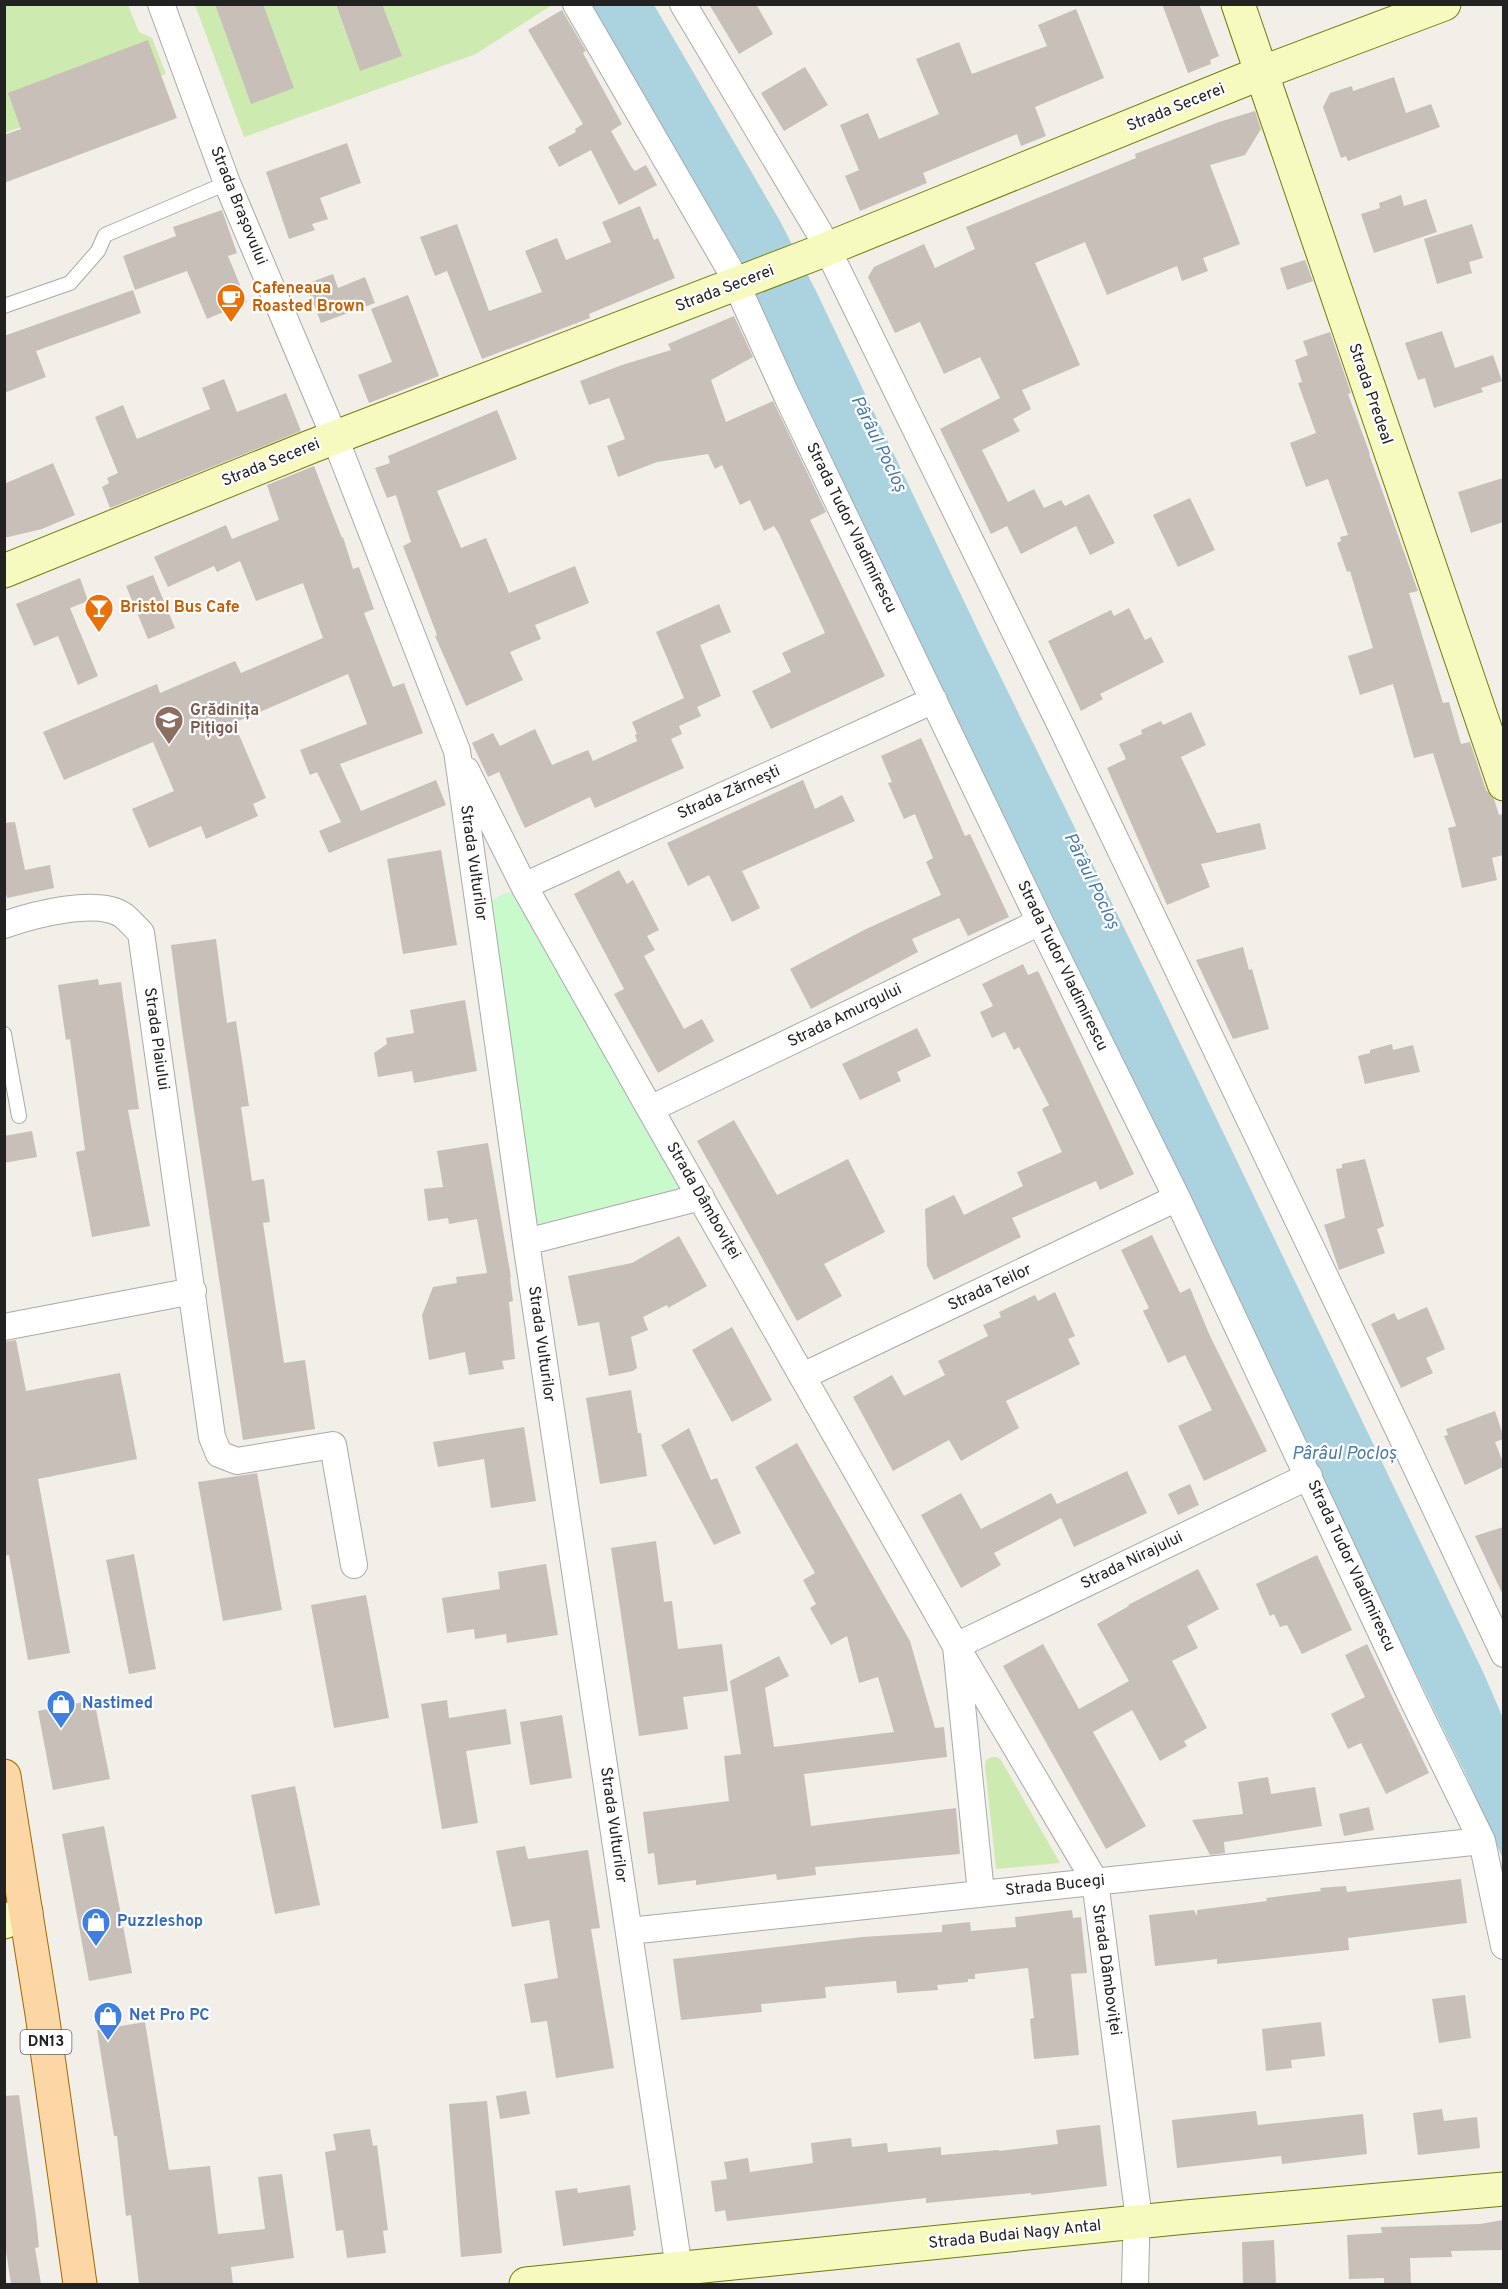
<svg xmlns="http://www.w3.org/2000/svg" width="1508" height="2289" font-family="Overpass,sans-serif">
<style>
.grass{fill:#cdebb0}
.park{fill:#c8facc}
.water{fill:#aad3df}
.building{fill:#c7bfb8}
.lines{fill:none;stroke-linecap:round;stroke-linejoin:round}
.lane-casing{stroke:#a9a9a9;stroke-width:16}
.street-casing{stroke:#a9a9a9;stroke-width:28}
.secondary-casing{stroke:#707d05;stroke-width:35}
.primary-casing{stroke:#a06b00;stroke-width:35}
.lane{stroke:#fff;stroke-width:14}
.street{stroke:#fff;stroke-width:26}
.secondary{stroke:#f7fabf;stroke-width:33}
.primary{stroke:#fcd6a4;stroke-width:33}
.labels{text-anchor:middle;dominant-baseline:central;stroke-width:4.5;stroke-linejoin:round;paint-order:stroke}
.shield{fill:#fff;stroke:#646464;stroke-width:1.5}
.shield-label{font-size:15px;font-weight:bold;fill:#222}
.street-label{font-size:16px;fill:#222;stroke:#fff}
.food-label{font-size:16px;font-weight:bold;fill:#c56008;stroke:#fff;text-anchor:start}
.education-label{font-size:16px;font-weight:bold;fill:#785e54;stroke:#fff;text-anchor:start}
.shop-label{font-size:16px;font-weight:bold;fill:#366cbe;stroke:#fff;text-anchor:start}
.water-label{font-size:18px;font-style:italic;fill:#4a7aab;stroke:#fff}
</style>
<rect width="100%" height="100%" fill="#f2efe9"/>
<path class="grass" d="M5 5H128L139 32 152 38 166 74 5 133Z
M195 5H552L476 54 244 137Z
M991 1757H997L1001 1760 1060 1863 996 1869 985 1766 986 1760Z"/>
<path class="park" d="M513 892 686 1188 536 1230 491 914 492 901 502 894Z"/>
<path class="water" d="M588 5H654L780 221 816 291 983 641 1159 999 1484 1674 1503 1718V1859L1466 1775 1318 1473Z"/>
<path class="building" d="M215 4H263L294 88 251 104Z
M336 4H382L402 56 360 71Z
M709 4H756L773 34 739 54Z
M1162 4H1199L1219 56 1210 60 1211 64 1188 73Z
M1076 9 1104 78 1035 107 1046 136 1021 146 1017 134 923 173 927 183 860 211 845 176 859 170 840 125 868 113 879 139 939 114 916 59 959 42 972 74 1047 46 1038 25Z
M562 10 586 51 583 53 622 124 611 131 632 168 635 171 646 165 657 185 619 205 591 150 559 167 548 147 576 132 575 129 583 124 528 30Z
M148 40 177 118 4 183V135L21 129 8 93Z
M805 67 828 105 784 131 761 93Z
M1394 77 1406 113 1431 104 1440 127 1348 161 1346 156 1341 158 1323 107 1330 93 1352 86 1353 91Z
M1255 111 1261 129 1245 155 1210 165 1240 244 1203 258 1208 271 1182 281 1177 266 1107 295 1085 242 1035 263 1080 365 1022 390 1031 409 1013 419 1020 431 982 450 1008 502 1034 489 1044 508 1061 500 1065 506 1089 494 1115 543 1090 555 1076 526 1021 554 1007 526 991 534 940 429 1000 398 980 357 944 374 920 322 895 333 868 277 874 267 924 244 935 268 975 249 966 227 1136 158 1135 154 1219 122Z
M347 143 361 183 320 198 328 219 312 224 315 230 289 239 266 172Z
M1401 195 1404 206 1426 199 1437 232 1374 253 1361 214 1380 208 1379 203Z
M640 206 654 240 658 238 675 278 589 314 590 318 482 359 447 271 435 276 420 237 457 224 489 311 542 292 525 251 557 238 566 260 611 242 602 222Z
M222 210 237 253 228 256 247 302 207 319 187 271 135 290 123 256 176 236 173 227Z
M1472 224 1483 258 1469 262 1472 273 1437 284 1424 239Z
M1305 260 1313 281 1287 290 1280 268Z
M333 274 338 288 365 277 375 303 321 323 306 284Z
M133 290 141 313 36 351 46 377 4 393V336Z
M408 295 439 376 369 403 358 375 392 362 371 309Z
M734 316 753 357 711 380 726 422 773 401 826 512 810 520 885 676 771 729 752 691 791 672 782 653 825 633 779 534 774 526 764 531 750 500 740 505 722 465 715 469 708 454 657 462 618 477 607 446 625 439 609 398 589 405 580 381 622 365 671 350 668 344Z
M1442 331 1455 368 1493 355 1502 381 1481 388 1483 392 1434 408 1425 378 1418 380 1405 343Z
M1330 332 1351 393 1348 394 1370 454H1369L1418 591 1409 593 1443 703 1449 702 1461 744 1470 742 1486 790 1494 799 1499 815 1503 814V855L1492 858 1497 880 1462 888 1448 828 1456 826 1433 753 1414 758 1393 684 1360 695 1348 656 1373 648 1350 571 1347 572 1337 543 1341 541 1340 537 1348 535 1328 479 1306 487 1290 443 1316 433 1298 383 1302 382 1295 360 1308 355 1303 341Z
M224 379 237 412 286 393 301 431 110 508 102 487 109 483 107 478 118 473 95 417 123 405 137 439 210 409 202 388Z
M497 410 517 459 437 491 461 548 486 538 509 593 575 566 589 603 535 625 541 639 510 652 523 680 466 706 435 636 437 635 403 546 411 542 396 495 387 498 375 468 390 463 388 456Z
M53 463 75 515 42 529 4 538V484Z
M314 466 342 538 343 537 353 569 359 567 374 609 364 613 393 687 404 683 423 733 340 764 361 811 436 780 446 805 329 853 319 831 341 822 317 772 310 775 300 750 367 724 348 674 234 723 266 798 253 804 258 816 206 839 201 826 149 848 132 809 174 791 153 742 64 780 43 732 157 684 160 693 235 661 241 673 323 638 303 583 256 601 240 561 217 572 214 566 168 587 154 557 226 525 232 539 279 520 267 485Z
M1503 478V522L1471 533 1458 492Z
M1190 498 1215 550 1178 567 1153 515Z
M153 575 175 628 148 639 126 586Z
M80 578 88 601 70 608 98 676 78 685 58 636 34 646 16 604Z
M719 604 731 632 700 645 721 696 697 707 701 716 679 726 682 734 671 739 684 768 595 808 590 797 525 828 499 772 488 777 472 743 493 733 500 746 535 729 552 765 588 750 593 761 637 741 635 735 637 734 632 722 684 698 656 632Z
M1129 608 1145 640 1151 637 1164 662 1100 694 1103 699 1081 711 1048 641 1111 610 1114 616Z
M1191 712 1206 745 1181 757 1217 833 1260 823 1266 849 1201 864 1210 887 1167 905 1107 768 1126 759 1119 744 1142 734 1141 730 1161 721 1163 725Z
M921 738 965 836 970 834 1009 917 968 936 959 918 912 939 918 952 811 1009 790 969 866 929 941 895 926 862 933 858 915 814 904 819 888 783 892 782 881 756Z
M803 780 815 809 842 795 855 821 742 871 760 908 732 922 709 875 688 886 667 843Z
M15 822 25 870 50 865 54 888 7 898 4 885V823Z
M441 850 457 945 403 954 387 859Z
M619 870 627 884 633 880 659 930 647 936 655 950 644 956 684 1029 702 1019 714 1041 658 1073 614 994 624 989 574 894Z
M216 939 227 1023 236 1021 249 1106 241 1107 252 1181 264 1179 270 1222 263 1223 284 1363 305 1360 315 1429 243 1440 182 1030 171 945Z
M1243 947 1249 970 1252 969 1269 1029 1233 1039 1196 960Z
M1023 964 1028 975 1038 971 1134 1174 1100 1190 1096 1181 1012 1218 1021 1237 934 1280 927 1266 925 1209 954 1195 964 1215 1023 1186 1017 1172 1062 1152 1042 1109 1049 1105 1019 1047 1014 1050 1005 1032 992 1038 980 1012 993 1006 982 984Z
M98 979 99 985 121 982 139 1109 128 1110 150 1226 92 1237 76 1152 85 1150 70 1039 66 1040 58 985Z
M465 1000 477 1071 414 1083 412 1071 378 1077 374 1053 387 1044 386 1038 414 1033 410 1010Z
M917 1028 931 1056 897 1072 901 1081 860 1100 842 1064Z
M1392 1044 1393 1050 1413 1045 1420 1072 1365 1084 1358 1056 1370 1053V1050Z
M734 1120 777 1195 848 1159 885 1232 824 1264 842 1296 797 1321 697 1141Z
M32 1131 37 1157 4 1163V1136Z
M488 1143 511 1277 510 1278 513 1301 509 1302 515 1359 502 1361 504 1369 469 1375 465 1352 429 1360 422 1315 433 1287 457 1283 456 1277 487 1273 477 1219 449 1224 448 1218 428 1221 424 1189 443 1187 437 1151Z
M1365 1159 1384 1226 1377 1229 1385 1253 1339 1270 1324 1225 1345 1218 1336 1169 1342 1168V1164Z
M1152 1235 1180 1293 1190 1288 1210 1336 1267 1451 1204 1481 1178 1426 1212 1410 1185 1355 1168 1363 1143 1311 1149 1308 1121 1250Z
M679 1236 707 1286 668 1308 667 1305 643 1317 648 1330 631 1337 637 1368 633 1371 609 1376 599 1322 578 1326 568 1276 632 1263Z
M1055 1292 1075 1336 1068 1339 1080 1364 1006 1401 1019 1428 961 1461 949 1440 893 1471 853 1397 892 1375 904 1396 945 1375 938 1361 988 1336 983 1325 1001 1317 999 1312 1035 1295 1038 1301Z
M1427 1307 1445 1349 1426 1358 1433 1373 1401 1388 1371 1324 1394 1313 1398 1320Z
M732 1327 772 1400 732 1422 692 1350Z
M16 1340 26 1391 120 1373 137 1459 38 1479 70 1653 28 1660 9 1555 4 1556V1342Z
M631 1390 638 1433H641L647 1476 600 1484 586 1398Z
M1495 1411 1503 1435V1439L1495 1442 1503 1462V1467L1465 1485 1444 1436 1448 1435 1446 1429Z
M524 1427 536 1501 491 1508 484 1459 438 1467 433 1442Z
M689 1428 711 1480 717 1478 741 1533 714 1545 661 1445Z
M797 1443 910 1641 935 1728 944 1727 947 1757 804 1774 811 1826 956 1808 960 1854 815 1867 816 1875 777 1880 776 1874 696 1885V1880L658 1885 654 1853 648 1854 643 1812 729 1801 724 1756 741 1754 730 1681 779 1656 789 1676 765 1688 774 1747 894 1732 878 1677 859 1683 847 1636 831 1645 810 1608 816 1604 803 1580 815 1573 755 1467Z
M1127 1471 1147 1513 1074 1547 1061 1518 994 1553 1001 1565 961 1588 921 1515 961 1493 981 1529 1051 1493 1057 1504Z
M257 1473 282 1610 223 1621 198 1482Z
M1190 1484 1199 1505 1178 1515 1168 1494Z
M1503 1527V1595L1475 1536Z
M656 1541 664 1602 672 1601 678 1649 722 1644 728 1691 683 1697 688 1729 639 1736 611 1548Z
M134 1554 156 1669 129 1674 106 1560Z
M1317 1555 1352 1630 1302 1654 1287 1625 1280 1627 1274 1614 1270 1616 1256 1584Z
M546 1564 558 1635 507 1643 506 1634 475 1639 474 1629 447 1633 442 1598 500 1589 498 1572Z
M1198 1569 1219 1609 1187 1626 1198 1648 1172 1661 1207 1728 1184 1741 1187 1746 1160 1761 1132 1710 1093 1732 1146 1826 1106 1849 1003 1666 1043 1644 1079 1709 1129 1681 1097 1624 1129 1606 1128 1605Z
M366 1595 389 1718 334 1728 311 1605Z
M1367 1644 1429 1773 1386 1794 1361 1743 1348 1749 1331 1714 1365 1697 1345 1655Z
M94 1700 110 1779 53 1790 38 1711Z
M447 1700 449 1718 506 1709 511 1744 466 1751 478 1823 442 1829 421 1704Z
M562 1715 572 1778 530 1785 520 1722Z
M1268 1777 1271 1794 1315 1787 1322 1826 1224 1842 1225 1853 1210 1855 1192 1820 1243 1814 1238 1782Z
M295 1786 320 1905 275 1914 251 1795Z
M1369 1807 1374 1830 1344 1836 1339 1814Z
M104 1826 132 1973 89 1981 62 1834Z
M525 1846 528 1859 588 1850 600 1928 591 1929 614 2068 556 2078 547 2021 531 2023 524 1984 558 1978 549 1920 512 1927 496 1851Z
M1461 1879 1467 1923 1348 1938 1349 1950 1217 1964V1959L1155 1966 1149 1915 1194 1910 1197 1916V1910L1267 1901 1266 1898 1321 1891 1320 1888 1346 1886 1347 1892Z
M1072 1910 1073 1918 1081 1917 1087 1973 1071 1974 1079 2055 1034 2059 1030 2019 1034 2018 1028 1968 975 1974V1979H968V1982L937 1985 938 1990 897 1993 896 1981 825 1987 826 1998 761 2004 762 2012 681 2020 673 1959 862 1937 942 1932V1925L970 1922 971 1931 1016 1927 1015 1917Z
M1465 1995 1471 2038 1439 2043 1432 1999Z
M145 2022 169 2170 210 2166 218 2234 265 2229 258 2177 282 2174 294 2258 231 2267 233 2284H139L131 2215 126 2216 117 2136H114L97 2030Z
M1321 2022 1325 2056 1291 2060 1292 2068 1266 2071 1262 2029Z
M526 2091 530 2114 500 2119 496 2096Z
M19 2095 36 2217 39 2247 35 2248 41 2284H11L4 2238V2096Z
M487 2101 502 2253 461 2257 449 2104Z
M1442 2109 1444 2121 1477 2117 1480 2148 1418 2155 1413 2113Z
M1256 2111 1258 2125 1363 2114 1367 2154 1282 2164 1281 2156 1177 2168 1172 2120Z
M1100 2125 1107 2186 1031 2195V2193L926 2203V2198L727 2221 725 2210 715 2212 711 2181 727 2179 724 2162 748 2158 750 2172 813 2163 811 2143 851 2138 852 2147 887 2143 888 2152 941 2147V2155L999 2150V2151L1058 2144 1056 2130Z
M370 2129 373 2146 377 2145 388 2230 383 2231 386 2253 347 2258 343 2230 336 2231 325 2152 336 2150 333 2134Z
M630 2185 636 2230 633 2231 634 2236 563 2246 555 2191 577 2188 578 2193Z
M1503 2220V2250L1451 2251 1452 2257 1410 2258 1411 2284H1384V2278L1349 2279 1347 2235 1382 2233 1381 2227 1480 2224Z
M1274 2240 1276 2284H1243L1242 2242Z"/>
<g class="lines">
<g class="lane-casing">
<path id="lane" d="M4 306 70 283 98 251 105 235 227 183
M4 1034 19 1116"/>
</g>
<g class="street-casing">
<path id="street" d="M161 4 227 183 335 438 457 751 526 1242 679 2269
M576 4 729 268 787 396 1040 922 1177 1198 1412 1698 1482 1841 1504 1946
M683 4 819 232 1062 728 1399 1431 1504 1654
M466 770 524 886 650 1109 956 1646 1095 1881 1137 2204 1135 2284
M524 886 934 700
M4 925C32 915 99 897 124 916 130 921 136 928 141 933L212 1437 219 1454 237 1461 333 1445 354 1565
M650 1109 1040 922
M526 1242 701 1197
M4 1327 193 1291
M803 1376 1177 1198
M981 1893 956 1646 1309 1476
M629 1931 1482 1841"/>
</g>
<g class="secondary-casing">
<path id="secondary" d="M1238 4 1504 784
M4 571 310 447 827 249 1261 73 1444 4
M4 1922 26 1912
M526 2284 1186 2217 1504 2189"/>
</g>
<g class="primary-casing">
<path id="primary" d="M4 1776 42 2014 80 2284"/>
</g>
<use href="#lane" class="lane"/>
<use href="#street" class="street"/>
<use href="#secondary" class="secondary"/>
<use href="#primary" class="primary"/>
</g>
<defs>
<g id="cafe-pin" transform="scale(1.5)"><path d="M0 17L-7.5 6A9.5 9.5 0 1 1 7.5 6Z" fill="#e8710a" stroke="#fff"/><path d="M-5.5-4.5H6V0H3Q3 3.5 0 3.5H-2.5Q-5.5 3.5-5.5 0ZM3-3.2v2h1.7v-2ZM-6 4.5H4V6H-6Z" fill="#fff"/></g>
<g id="bar-pin" transform="scale(1.5)"><path d="M0 17L-7.5 6A9.5 9.5 0 1 1 7.5 6Z" fill="#e8710a" stroke="#fff"/><path d="M-6-5H6L.8 .8V4.5H3.5V6h-7V4.5H-.8V.8Z" fill="#fff"/></g>
<g id="school-pin" transform="scale(1.5)"><path d="M0 17L-7.5 6A9.5 9.5 0 1 1 7.5 6Z" fill="#8d6e63" stroke="#fff"/><path d="M0-5L7-2L0 1L-7-2ZM-4 1L0 2.5L4 1V4Q0 6-4 4Z" fill="#fff"/></g>
<g id="shop-pin" transform="scale(1.5)"><path d="M0 17L-7.5 6A9.5 9.5 0 1 1 7.5 6Z" fill="#3f7fe0" stroke="#fff"/><path d="M-5-2.5h2.3a2.7 3.5 0 0 1 5.4 0H5L5.5 6h-11ZM-1.5-2.5h3a1.5 2.3 0 0 0-3 0Z" fill="#fff"/></g>
</defs>
<g fill-rule="evenodd">
<use href="#cafe-pin" x="231" y="298"/>
<use href="#bar-pin" x="99" y="608"/>
<use href="#school-pin" x="169" y="720"/>
<use href="#shop-pin" x="61" y="1704"/>
<use href="#shop-pin" x="96" y="1922"/>
<use href="#shop-pin" x="108" y="2016"/>
</g>
<g class="labels">
<rect class="shield" x="20.5" y="2030" width="51" height="24" rx="4.5"/>
<g class="shield-label">
<text x="46" y="2042">DN13</text>
</g>
<g class="street-label">
<text transform="translate(1176 108) rotate(-22)">Strada Secerei</text>
<text transform="translate(238 206) rotate(68)">Strada Brașovului</text>
<text transform="translate(725 289) rotate(-21)">Strada Secerei</text>
<text transform="translate(1370 394) rotate(71)">Strada Predeal</text>
<text transform="translate(271 463) rotate(-22)">Strada Secerei</text>
<text transform="translate(851 528) rotate(64)">Strada Tudor Vladimirescu</text>
<text transform="translate(729 793) rotate(-24)">Strada Zărnești</text>
<text transform="translate(473 863) rotate(82)">Strada Vulturilor</text>
<text transform="translate(1062 966) rotate(64)">Strada Tudor Vladimirescu</text>
<text transform="translate(845 1016) rotate(-26)">Strada Amurgului</text>
<text transform="translate(156 1039) rotate(82)">Strada Plaiului</text>
<text transform="translate(703 1201) rotate(60)">Strada Dâmboviței</text>
<text transform="translate(990 1288) rotate(-25)">Strada Teilor</text>
<text transform="translate(541 1344) rotate(82)">Strada Vulturilor</text>
<text transform="translate(1132 1561) rotate(-26)">Strada Nirajului</text>
<text transform="translate(1351 1566) rotate(65)">Strada Tudor Vladimirescu</text>
<text transform="translate(613 1825) rotate(82)">Strada Vulturilor</text>
<text transform="translate(1055 1886) rotate(-6)">Strada Bucegi</text>
<text transform="translate(1106 1970) rotate(82)">Strada Dâmboviței</text>
<text transform="translate(1015 2235) rotate(-6)">Strada Budai Nagy Antal</text>
</g>
<g class="food-label">
<text x="252" y="289">Cafeneaua<tspan x="252" dy="18">Roasted Brown</tspan></text>
<text x="120" y="608">Bristol Bus Cafe</text>
</g>
<g class="education-label">
<text x="190" y="711">Grădinița<tspan x="190" dy="18">Pițigoi</tspan></text>
</g>
<g class="shop-label">
<text x="82" y="1704">Nastimed</text>
<text x="117" y="1922">Puzzleshop</text>
<text x="129" y="2016">Net Pro PC</text>
</g>
<g class="water-label">
<text transform="translate(878 444) rotate(64)">Pârâul Pocloș</text>
<text transform="translate(1091 881) rotate(64)">Pârâul Pocloș</text>
<text x="1344" y="1454">Pârâul Pocloș</text>
</g>
</g>
<rect width="1508" height="2289" fill="none" stroke="#222222" stroke-width="12"/>
</svg>
